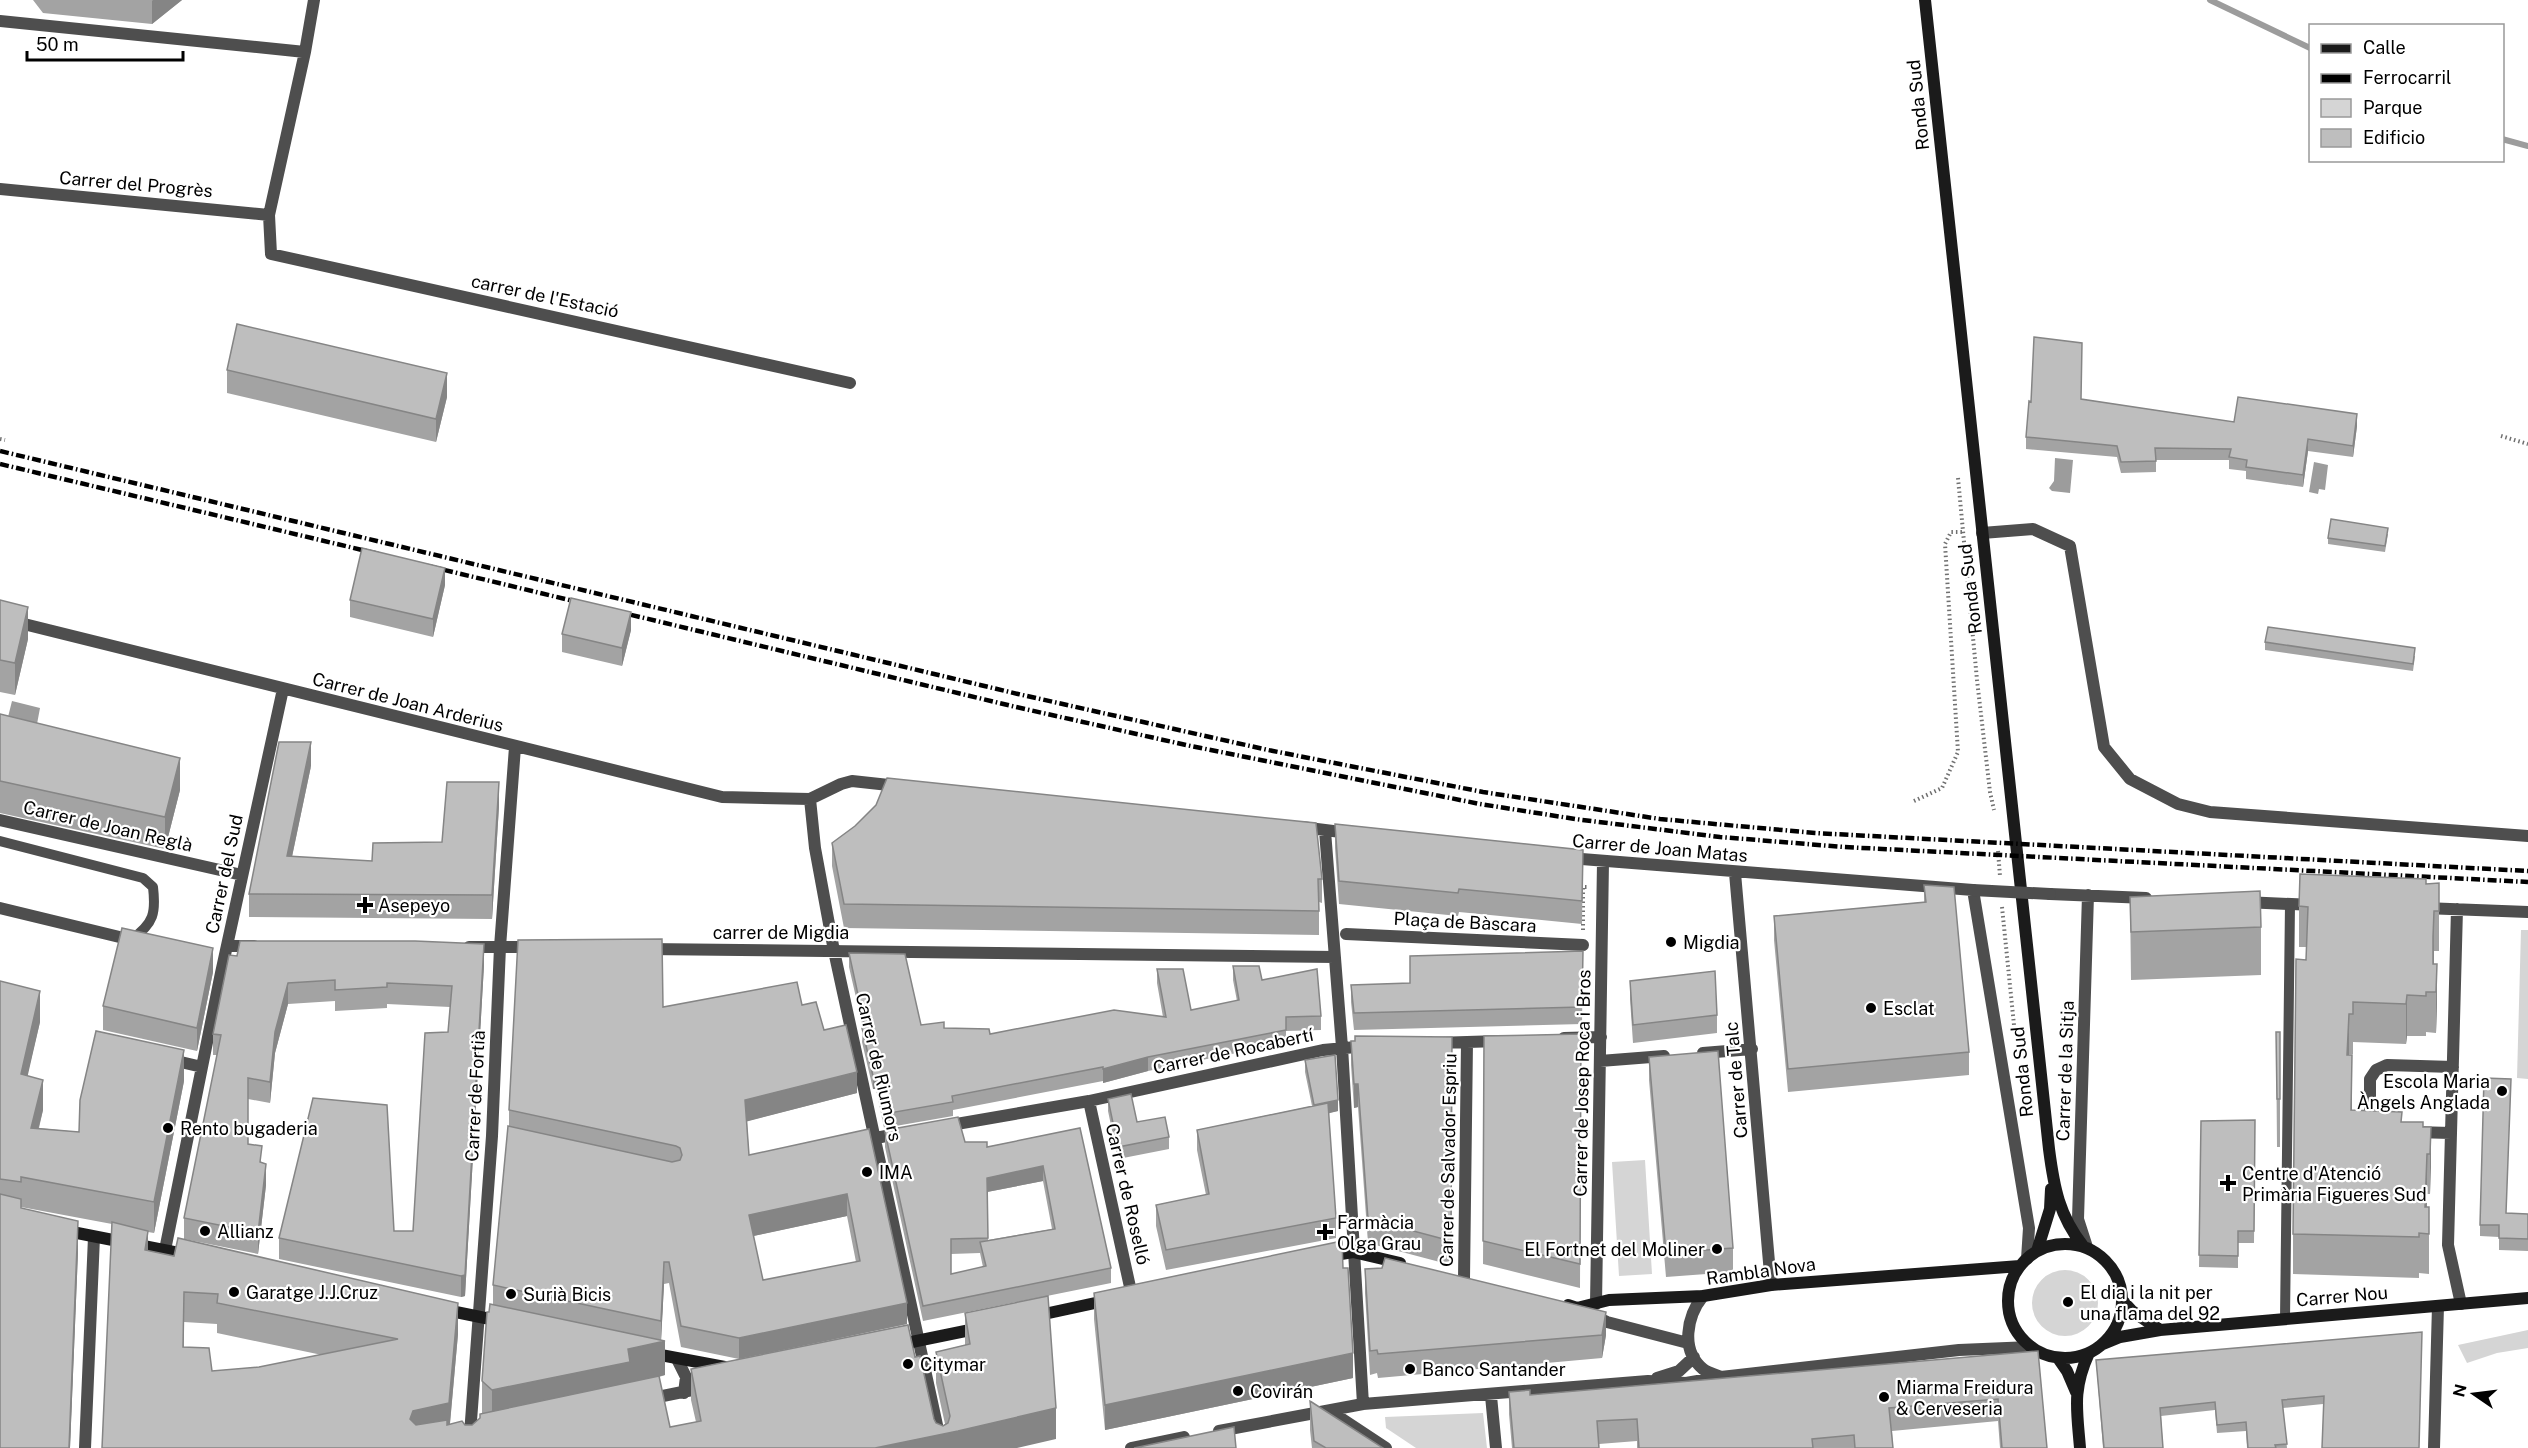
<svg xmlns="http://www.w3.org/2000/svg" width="2528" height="1448" font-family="'Public Sans',sans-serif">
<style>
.green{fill:#d5d5d5}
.water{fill:#9c9c9c}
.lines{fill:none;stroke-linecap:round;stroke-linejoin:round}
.stream{stroke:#9c9c9c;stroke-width:6}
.path{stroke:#707070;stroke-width:4;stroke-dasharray:1.5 3;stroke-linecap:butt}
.lane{stroke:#4e4e4e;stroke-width:10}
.street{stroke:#4e4e4e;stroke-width:12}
.secondary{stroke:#1b1b1b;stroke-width:12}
.rail{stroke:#000;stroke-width:4.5;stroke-dasharray:9 3 1.5 3;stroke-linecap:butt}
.street-bridge{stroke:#4e4e4e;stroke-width:12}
.wall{fill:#a3a3a3;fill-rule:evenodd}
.shaded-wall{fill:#858585}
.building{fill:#bebebe;stroke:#858585;stroke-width:1.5;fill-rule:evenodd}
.poi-dot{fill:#000;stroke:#fff;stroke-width:2}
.labels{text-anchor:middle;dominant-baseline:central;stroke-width:4.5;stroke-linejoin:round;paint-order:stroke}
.street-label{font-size:18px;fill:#000;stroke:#fff}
.poi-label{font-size:18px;fill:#000;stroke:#fff;text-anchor:start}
</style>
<rect width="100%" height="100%" fill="#fff"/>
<path class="green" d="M2521 930H2528V1079L2517 1078Z
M1645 1160 1652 1274 1619 1276 1612 1162Z
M2032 1303a33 33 0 1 1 66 0a33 33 0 1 1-66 0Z
M2528 1330V1348L2497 1353 2467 1363 2458 1345Z
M1483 1413 1487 1448H1416L1386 1428 1385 1417Z"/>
<path class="water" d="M2055 458 2073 460 2070 493 2052 491 2049 488 2054 481Z
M2314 462 2328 465 2325 490 2319 489 2318 494 2309 492Z
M12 701 40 708 37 724 8 717Z"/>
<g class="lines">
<path class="stream" d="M2210 0 2310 48
M2502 139 2528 146"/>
<path class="path" d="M2501 436 2528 444
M0 439 5 440
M1958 478 1977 680 1990 792 1994 810
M1914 801 1942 788 1958 752 1945 544 1951 532H1963
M1998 851 2000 876
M2002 907 2014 1025
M1583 930V887H1587"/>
<path class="lane" d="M0 841 143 878 153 887C156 913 154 923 132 939
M2285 1319 2290 904"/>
<path class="street" d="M314 0 305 52 269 215 271 254 850 383
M0 21 305 52
M0 189 269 215
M1982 533 2033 529 2070 546 2104 747 2130 779 2178 804 2210 812 2528 836
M0 618 722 797 810 799 841 784 852 781 898 786
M810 799 815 848 834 951 942 1448
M0 820 242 875
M1301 827 1349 833
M1325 831 1342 1047 1363 1404
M1569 858 1973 890 2029 1228 2027 1259
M1735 873 1771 1285
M2050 894 2146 898
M2244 902 2314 905
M0 908 136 941
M2424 908 2528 912
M2457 909 2448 1245 2461 1304
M1346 934 1583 945
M227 946H254
M469 947H533
M646 949 1335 957
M1564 1038 1601 1037
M1435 1043 1499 1041
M1703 1053 1752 1049
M168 1059 202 1067
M1600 1061 1664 1056
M1089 1101 1132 1296
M945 1126 1089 1101 1323 1050 1367 1046
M2374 1126 2370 1119V1079L2376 1070 2387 1065 2453 1067
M2414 1132 2451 1133
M876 1138 901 1133
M2087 1247 2078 1219 2088 895
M165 1250 221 973 283 689
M1464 1279 1467 1042
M1703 1296C1687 1316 1680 1350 1703 1369 1708 1373 1715 1374 1721 1377L1959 1350 2031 1347
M1596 1304 1603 862
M1592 1315 1607 1322 1688 1343
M677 1359 686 1377 684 1393
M1657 1378 1679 1371 1694 1357
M1491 1396 1496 1448
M648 1399 707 1387
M1330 1411 1386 1448
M1219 1431 1363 1404 1648 1381 1686 1383 1721 1377
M85 1448 94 1237
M469 1448 492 1136 500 947 515 747
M1131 1448 1184 1437
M2434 1448 2438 1306"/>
<path class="secondary" d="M1925 0 2049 1149C2054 1188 2059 1215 2083 1246
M62 1230 189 1255
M2008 1301a57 57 0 1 1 114 0a57 57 0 1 1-114 0Z
M2037 1251 2050 1209 2051 1189
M1329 1256 1353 1252 1400 1263
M2123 1301 2132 1311 2160 1330
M1568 1305 1577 1308 1609 1300 1703 1296 1771 1285 2020 1266
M441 1309 500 1321
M1035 1316 1109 1300
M2103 1344 2120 1337 2160 1330 2528 1298
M897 1345 980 1328
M650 1353 730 1368
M2058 1358 2067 1371 2076 1392
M2080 1448C2077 1410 2072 1390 2089 1353"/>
<path class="rail" d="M0 451 1018 694 1268 750 1483 792 1660 819 1815 833 2528 871
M0 464 379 554
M428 566 586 604
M615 611 1016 707 1186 745 1480 804 1575 819 1720 837 1844 847 2528 882"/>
<path class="street-bridge" d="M1973 890 2050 894"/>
</g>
<path class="wall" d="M33 0H182L152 24 43 13Z
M227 370 447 397 436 442 227 393Z
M2081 399 2234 422 2357 426 2353 457 2308 451 2303 487 2246 479V471L2229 469V460H2156V472L2121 473 2117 457 2026 449V437Z
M2388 534 2385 552 2328 544V538Z
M445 585 433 637 350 617V600Z
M0 600 28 639 15 695 0 692Z
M631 630 622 666 562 652V634Z
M2265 642 2415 656 2413 671 2265 650Z
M0 714 180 790 165 849 0 813Z
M311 766 292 857 372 861 442 842 499 806 492 919 249 917V894Z
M1335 824 1583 850 1582 924 1459 912 1458 916 1339 904 1335 848Z
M832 843 1322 879V903L1319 902V935L844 928 832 866Z
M2439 883V951H2434V964L2437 1004 2436 1033 2426 1032V1036H2407L2406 1044 2353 1042V1054H2349V1055L2352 1095V1110L2423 1127H2431L2430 1194H2427V1207H2429V1274L2419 1273V1278L2293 1274V1234L2307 947H2299V906L2426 884Z
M1924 885 1969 1052V1075L1788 1092 1774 940V916L1924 902Z
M2130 897 2261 927V975L2131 980Z
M1583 951 1582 1024 1354 1030 1351 1002V985L1410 983Z
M849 953 921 1025 990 1034 1163 1017 1157 983V969L1191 1010 1237 1001 1233 980V966L1262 980 1321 1016V1030L1286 1031V1043L1148 1071 1103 1083V1081L953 1110V1116L884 1128 876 1089H873L862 1042 863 1028 849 967Z
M237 956 484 965 465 1296 461 1297 279 1259V1238L394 1231H413L448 1032 450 1007 387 1004V1008L335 1011V1001L288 1004 275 1053 270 1103 248 1099V1144L262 1163 266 1185 258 1254 184 1239V1218L217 1055H213V1034Z
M213 972 197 1051 103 1030V1006Z
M0 981 40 1022 27 1076 43 1110 39 1128 79 1132 184 1081 154 1233 148 1232V1251L458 1334 450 1424 472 1425 480 1418 482 1414V1381L489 1312 493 1305V1285L509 1127V1110L663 1007 802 1005 824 1030 857 1093 747 1121 749 1155 869 1129 907 1324 739 1359 681 1347 669 1283 664 1284 661 1340 665 1375 659 1377 670 1427 696 1422 691 1400V1369L915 1357 934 1419 936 1423 943 1426 945 1424 936 1383V1352L965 1345V1313L1056 1439 102 1448 112 1224 21 1207V1209L78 1252 70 1448H0ZM847 1216 856 1262 763 1280 753 1236ZM184 1322 217 1324V1333L322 1355 259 1367 212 1371 184 1347Z
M1630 981 1717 1015V1033L1633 1043 1630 999Z
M2276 1032 2280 1080V1147H2277Z
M1581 1034 1580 1288 1483 1264 1484 1036Z
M1452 1037 1451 1265 1368 1243 1358 1107 1354 1108 1351 1065V1041Z
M1649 1057 1733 1248V1272L1666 1277 1649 1080Z
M1305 1060 1338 1111 1328 1113 1336 1218V1238L1166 1270 1156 1226V1205L1206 1195 1197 1150V1130L1312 1106 1305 1072Z
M1108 1099 1137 1122 1169 1137V1149L1118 1159 1108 1111Z
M2255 1120 2254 1243H2238V1268L2199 1267 2201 1121Z
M1080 1128 1111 1268V1283L923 1321 885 1147V1132L965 1142 987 1147ZM1043 1181 1052 1229 988 1240 987 1192ZM980 1253 983 1267 951 1274V1254Z
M2507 1213 2528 1214V1251L2499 1250V1237L2480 1236V1225Z
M1343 1268 1353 1378 1105 1430 1094 1319V1293Z
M1365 1269 1606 1335 1602 1358 1378 1378 1377 1373 1370 1375 1365 1293Z
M2422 1332 2323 1404 2283 1408 2287 1448H2247L2246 1431 2217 1433 2215 1410 2161 1416 2163 1448H2103L2096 1360Z
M2038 1351 2047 1448H2000L1998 1421 1892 1431 1893 1448H1637V1441L1599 1444V1448H1512L1509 1414V1392L1530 1395Z
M1310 1401 1383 1448H1312L1310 1430Z"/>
<path class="shaded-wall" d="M153 0H182L152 24V1Z
M447 373V397L436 442V419Z
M2357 414V426L2353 457V446Z
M2308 439V451L2303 487V475Z
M445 568V585L433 637V619Z
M28 607V639L15 695V663Z
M631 612V630L622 666V648Z
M311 742V766L287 880V856Z
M180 758V790L165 849V817Z
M499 782V806L492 919V895Z
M2434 911V951L2433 992V964Z
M484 944V965L465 1296 461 1297V1276Z
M213 948V972L197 1051V1028Z
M2437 964V1004L2436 1033V992Z
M288 983V1004L275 1053 270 1103V1082L275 1032Z
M40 991V1022L21 1105V1074Z
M2407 995V1036L2406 1044V1004Z
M2349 1014V1054L2347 1095V1055Z
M184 1050V1081L154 1233V1202Z
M2352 1055V1095L2351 1150V1110Z
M1148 1057V1071L1103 1083V1069Z
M857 1072V1093L745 1122V1100Z
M876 1075V1089H873V1076Z
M43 1080V1110L31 1158V1128Z
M1354 1084H1358V1107L1354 1108Z
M1338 1100V1111L1314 1117V1105Z
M2431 1127V1167L2430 1194V1154Z
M2427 1154V1194L2426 1234 2425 1207Z
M266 1164V1185L258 1254V1233Z
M1043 1166V1181L987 1192V1178Z
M847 1194V1216L749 1237V1215Z
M78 1221V1252L70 1448H69Z
M148 1231V1262L145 1250Z
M664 1262V1284L661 1342 665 1341V1375L630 1383 492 1424V1390L628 1349 661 1342V1321Z
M458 1303V1334L449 1433 413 1442 410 1419Z
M907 1303V1324L739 1359V1338Z
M1606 1312V1335L1602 1358V1335Z
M1353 1353V1378L1105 1430V1405Z
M1056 1408V1439L1017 1448H875Z"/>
<path class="building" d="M237 324 447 373 436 419 227 370Z
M2034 337 2082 343 2081 399 2234 422 2238 397 2357 414 2353 446 2308 439 2303 475 2246 467 2247 460 2229 457 2231 449 2155 448 2156 461 2121 462 2117 446 2026 437 2029 401 2031 402Z
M2331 519 2388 528 2385 546 2328 538Z
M362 548 445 568 433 619 350 600Z
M571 598 631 612 622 648 562 634Z
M0 600 28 607 15 663 0 660Z
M2268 627 2415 648 2413 664 2265 642Z
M0 714 180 758 165 817 0 781Z
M279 742H311L287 856 372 861 373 843 442 842 447 782H499L492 895 249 894Z
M887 778 1316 823 1322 879H1318L1319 911 844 904 832 843 855 826 876 805Z
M1335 824 1583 850 1582 901 1459 889 1458 893 1339 881Z
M2300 874 2426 879V884L2439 883V911H2434L2433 937V964H2437L2436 992H2426V996L2407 995 2406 1004 2353 1002V1014H2349L2347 1055H2352L2351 1110 2402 1112 2401 1122H2423V1127H2431L2430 1154H2427L2425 1207H2429V1234L2419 1233V1237L2293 1234 2296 959 2306 960 2308 907 2299 906Z
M1924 885 1954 887 1969 1052 1788 1069 1774 916 1926 902Z
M2260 891 2261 927 2131 932 2130 897Z
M122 928 213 948 197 1028 103 1006Z
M662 939 663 1007 797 982 802 1005 816 1002 824 1030 846 1025 857 1072 745 1100 749 1155 869 1129 907 1303 739 1338 681 1326 669 1262H664L661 1321 493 1285 508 1126 672 1162 680 1160 682 1155 680 1148 676 1146 509 1110 518 940ZM847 1194 860 1261 763 1280 749 1215Z
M240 941H415L484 944 465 1275 461 1276 279 1238 313 1098 387 1105 394 1231H413L425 1033 448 1032 452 986 387 983V987L335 990V980L288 983 275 1032 270 1082 248 1078V1144L262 1146 260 1162 266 1164 258 1233 184 1218 221 1035 213 1034 229 955 237 956Z
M1583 951 1582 1007 1354 1013 1351 985 1410 983V956Z
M849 953 905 954 921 1025 944 1022V1028L989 1029 990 1034 1114 1010 1166 1017 1157 969H1183L1191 1010 1239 1000 1233 966H1259L1262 980 1317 969 1321 1016 1286 1017V1030L1148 1057 1103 1069V1067L952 1096 953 1102 884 1114 876 1075 873 1076 862 1028 865 1027Z
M1715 971 1717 1015 1633 1025 1630 981Z
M0 981 40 991 21 1074 43 1080 31 1128 79 1132 80 1100 96 1031 184 1050 154 1202 21 1177V1182L0 1179Z
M2276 1032H2280V1099H2277Z
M1581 1034 1580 1264 1483 1241 1484 1036Z
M1355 1036 1452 1037 1451 1241 1368 1219 1358 1084H1354L1351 1041H1355Z
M1718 1051 1733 1248 1666 1253 1649 1057Z
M1335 1055 1338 1100 1314 1105 1305 1060Z
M2484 1078 2511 1079 2506 1213 2528 1214V1239L2499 1238V1225H2480Z
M1131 1094 1137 1122 1165 1117 1169 1137 1118 1147 1108 1099Z
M1328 1103 1336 1218 1166 1250 1156 1205 1209 1194 1197 1130Z
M958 1117 965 1142H987V1147L1080 1128 1111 1268 923 1306 885 1132 887 1130ZM1043 1166 1055 1229 980 1242 986 1266 951 1274V1239L988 1238 987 1178Z
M2255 1120 2254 1231H2238V1256L2199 1255 2201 1121Z
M0 1194 21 1199V1208L78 1221 69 1448H0Z
M112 1222 148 1231 145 1250 174 1256 178 1238 458 1303 449 1403 413 1411 410 1419 416 1425 447 1420V1425L462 1421 465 1425H472L480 1418V1414L659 1376 670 1427 701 1421 691 1369 908 1325 915 1357 920 1356 934 1419 936 1423 943 1426 948 1423 950 1416 936 1352 970 1344 965 1313 1048 1296 1056 1408 958 1431 875 1448H102ZM184 1292 218 1294 217 1303 398 1339 259 1367 212 1371 209 1348 183 1347Z
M1342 1241 1343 1268H1348L1353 1353 1105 1405 1094 1293Z
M1385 1258 1606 1312 1602 1335 1378 1354 1377 1350 1370 1351 1365 1269 1382 1268Z
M490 1304 665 1341 628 1349 630 1362 492 1390 482 1381 487 1312H489Z
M2422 1332 2419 1448H2322L2324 1396 2282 1400 2287 1444 2275 1445 2276 1448H2248L2246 1422 2217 1425 2215 1402 2160 1408 2163 1448H2104L2096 1360Z
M2038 1351 2047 1448H2002L1998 1399 1889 1408 1893 1448H1855L1854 1435 1812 1439 1813 1448H1639L1637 1419 1597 1421 1599 1448H1514L1509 1392 1530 1390V1395Z
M1310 1401 1383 1448H1326L1314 1441Z
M1234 1427 1236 1448H1134Z"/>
<g class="poi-dot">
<path d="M362 896h6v6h6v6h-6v6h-6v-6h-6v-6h6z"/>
<circle cx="1671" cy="942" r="6"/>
<circle cx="1871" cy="1008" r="6"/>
<circle cx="2502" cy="1091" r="6"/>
<circle cx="168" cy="1128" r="6"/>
<circle cx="867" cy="1172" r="6"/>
<path d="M2225 1174h6v6h6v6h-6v6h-6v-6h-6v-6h6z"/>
<circle cx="205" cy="1231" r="6"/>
<path d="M1322 1223h6v6h6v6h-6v6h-6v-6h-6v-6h6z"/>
<circle cx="1717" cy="1249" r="6"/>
<circle cx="234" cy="1292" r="6"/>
<circle cx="511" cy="1294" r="6"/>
<circle cx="2068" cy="1302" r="6"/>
<circle cx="908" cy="1364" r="6"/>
<circle cx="1410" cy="1369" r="6"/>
<circle cx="1238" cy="1391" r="6"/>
<circle cx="1884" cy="1397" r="6"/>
</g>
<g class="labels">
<g class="street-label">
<text transform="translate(1918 105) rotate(-96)">Ronda Sud</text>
<text transform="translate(136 184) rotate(5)">Carrer del Progrès</text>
<text transform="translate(545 296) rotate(12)">carrer de l'Estació</text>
<text transform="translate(1970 589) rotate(-97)">Ronda Sud</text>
<text transform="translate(408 702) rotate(14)">Carrer de Joan Arderius</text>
<text transform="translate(108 826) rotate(13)">Carrer de Joan Reglà</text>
<text transform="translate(1660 848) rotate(5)">Carrer de Joan Matas</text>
<text transform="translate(224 874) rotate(-78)">Carrer del Sud</text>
<text transform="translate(1465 922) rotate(3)">Plaça de Bàscara</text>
<text x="781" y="932">carrer de Migdia</text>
<text transform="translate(1233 1051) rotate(-12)">Carrer de Rocabertí</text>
<text transform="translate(879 1067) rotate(77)">Carrer de Riumors</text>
<text transform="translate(2065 1071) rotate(-88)">Carrer de la Sitja</text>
<text transform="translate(2022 1072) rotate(-96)">Ronda Sud</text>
<text transform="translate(1736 1080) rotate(-95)">Carrer de Talc</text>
<text transform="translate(1582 1083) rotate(-89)">Carrer de Josep Roca i Bros</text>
<text transform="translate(475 1096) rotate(-87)">Carrer de Fortià</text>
<text transform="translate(1448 1160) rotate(-89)">Carrer de Salvador Espriu</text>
<text transform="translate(1128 1194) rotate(77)">Carrer de Roselló</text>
<text transform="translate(1761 1271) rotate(-8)">Rambla Nova</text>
<text transform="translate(2342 1296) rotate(-5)">Carrer Nou</text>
</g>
<g class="poi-label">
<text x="378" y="905">Asepeyo</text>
<text x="1683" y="942">Migdia</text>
<text x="1883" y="1008">Esclat</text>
<text x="2490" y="1081" text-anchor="end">Escola Maria<tspan x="2490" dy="21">Àngels Anglada</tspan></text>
<text x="180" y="1128">Rento bugaderia</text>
<text x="879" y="1172">IMA</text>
<text x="2242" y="1173">Centre d'Atenció<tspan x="2242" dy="21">Primària Figueres Sud</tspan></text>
<text x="1337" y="1222">Farmàcia<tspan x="1337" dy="21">Olga Grau</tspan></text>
<text x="217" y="1231">Allianz</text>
<text x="1705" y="1249" text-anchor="end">El Fortnet del Moliner</text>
<text x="246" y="1292">Garatge J.J.Cruz</text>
<text x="2080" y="1292">El dia i la nit per<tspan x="2080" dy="21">una flama del 92</tspan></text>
<text x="523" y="1294">Surià Bicis</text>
<text x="920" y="1364">Citymar</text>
<text x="1422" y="1369">Banco Santander</text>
<text x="1896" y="1387">Miarma Freidura<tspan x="1896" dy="21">&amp; Cerveseria</tspan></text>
<text x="1250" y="1391">Covirán</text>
</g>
</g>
<rect x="2309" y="24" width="195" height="138" fill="#ffffff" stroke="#999999" stroke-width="1.5"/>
<rect x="2321" y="44" width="30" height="9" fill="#1b1b1b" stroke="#999999" stroke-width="1.5"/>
<text x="2363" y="54" font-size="18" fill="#000000">Calle</text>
<rect x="2321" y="74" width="30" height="9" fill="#000000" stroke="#999999" stroke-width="1.5"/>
<text x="2363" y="84" font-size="18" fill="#000000">Ferrocarril</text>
<rect x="2321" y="99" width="30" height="18" fill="#d5d5d5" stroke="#999999" stroke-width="1.5"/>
<text x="2363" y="114" font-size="18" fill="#000000">Parque</text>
<rect x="2321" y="129" width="30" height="18" fill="#bebebe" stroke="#999999" stroke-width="1.5"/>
<text x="2363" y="144" font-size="18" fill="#000000">Edificio</text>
<g transform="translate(2474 1394) rotate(284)" stroke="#ffffff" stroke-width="4.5" paint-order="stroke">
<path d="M0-4.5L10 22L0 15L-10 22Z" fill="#000000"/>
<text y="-9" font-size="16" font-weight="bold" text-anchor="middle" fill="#000000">N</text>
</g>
<path d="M27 51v9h156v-9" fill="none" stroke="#000000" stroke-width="3"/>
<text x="36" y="51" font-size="18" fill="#000000" stroke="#ffffff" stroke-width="4.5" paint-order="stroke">50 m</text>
</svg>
